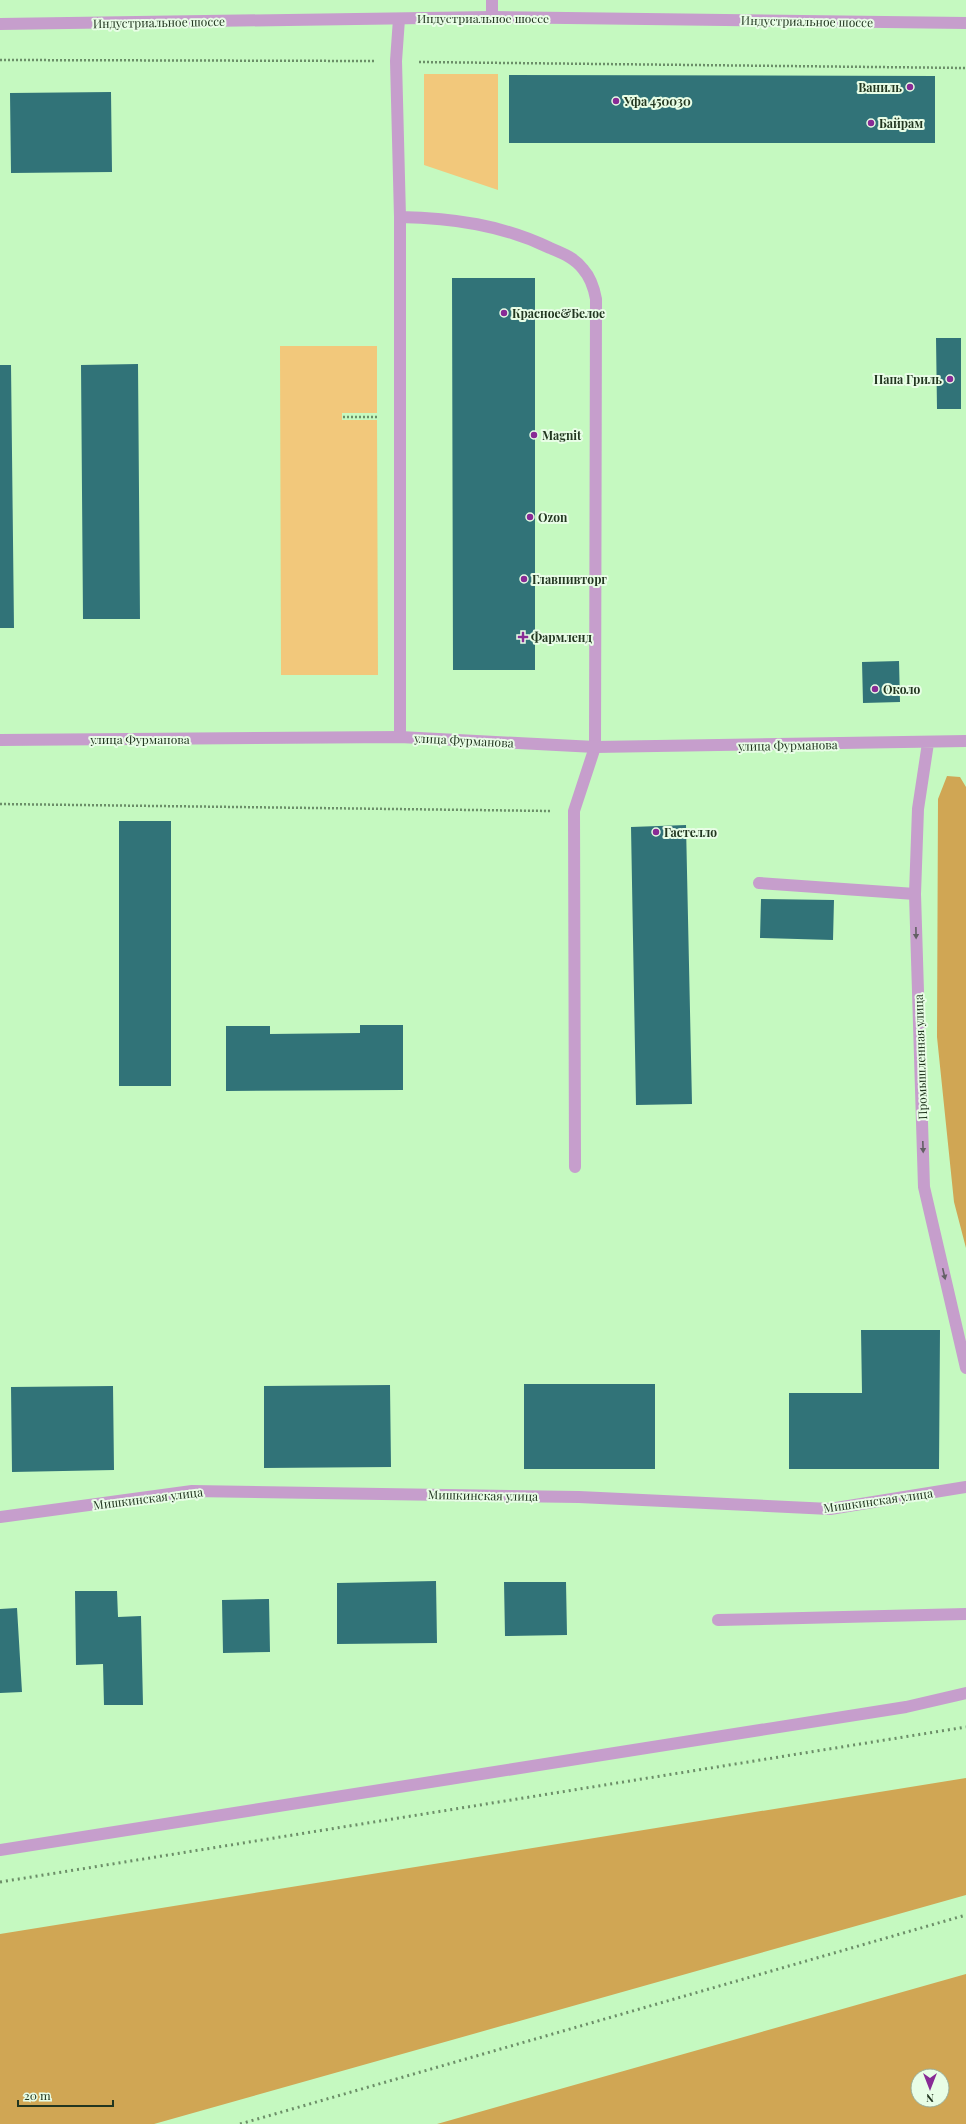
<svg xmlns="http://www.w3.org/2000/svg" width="966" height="2124" font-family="'Playfair Display',serif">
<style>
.green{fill:#f2c87b}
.forest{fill:#d0a654;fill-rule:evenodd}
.building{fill:#317378}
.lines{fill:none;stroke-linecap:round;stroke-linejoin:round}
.path{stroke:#6b8e68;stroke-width:2.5;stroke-dasharray:2 2;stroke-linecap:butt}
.lane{stroke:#c69ecc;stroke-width:12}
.street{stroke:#c69ecc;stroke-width:12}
.rail{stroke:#6c8e68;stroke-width:3;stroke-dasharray:2 4;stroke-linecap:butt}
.oneway{fill:#646065}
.poi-dot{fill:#882b95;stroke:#e8fde6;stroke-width:1.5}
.labels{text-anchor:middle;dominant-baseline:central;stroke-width:4;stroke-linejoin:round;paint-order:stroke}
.street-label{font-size:12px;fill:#223620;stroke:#e8fde6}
.poi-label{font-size:12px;font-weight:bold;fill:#223620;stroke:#e8fde6;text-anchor:start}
</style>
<rect width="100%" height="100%" fill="#c5f9c0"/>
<path class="green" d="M424 74H498V190L424 165Z
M280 346H377V413H342V420H377L378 675H281Z"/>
<path class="forest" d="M947 776 960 777 966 787V1248L954 1202 937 1037 938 799Z
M966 1778V1895L154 2124H0V1934Z
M966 1974V2124H437ZM918 2076H942V2100H918Z"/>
<path class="building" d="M509 75 935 76V143H509Z
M111 92 112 172 11 173 10 93Z
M452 278H535V670H453Z
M936 338H961V409H937Z
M138 364 140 619H83L81 365Z
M0 365H11L14 628H0Z
M899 661 900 702 863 703 862 662Z
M119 821H171V1086H119Z
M686 825 692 1104 636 1105 631 827Z
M761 899 834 900 833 940 760 938Z
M360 1025H403V1090L226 1091V1026H270V1034L360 1033Z
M861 1330H940L939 1469H789V1393H862Z
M524 1384H655V1469H524Z
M390 1385 391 1467 264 1468V1386Z
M113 1386 114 1470 12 1472 11 1387Z
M436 1581 437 1643 337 1644V1583Z
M504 1582H566L567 1635 505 1636Z
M75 1591H117L118 1617 141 1616 143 1705H104L103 1664 76 1665Z
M269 1599 270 1652 223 1653 222 1600Z
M17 1608 22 1692 0 1693V1609Z"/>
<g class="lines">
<path class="path" d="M0 60 374 61
M419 62 966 68
M343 417H377
M0 804 551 811"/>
<path class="lane" d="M492 0V17
M399 19 396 61 400 217V737
M400 217C453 218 502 225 550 248 562 253 575 258 583 269 591 278 594 288 596 299L595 747 574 811 575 1167
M759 883 915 894
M718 1620 966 1614"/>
<path class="street" d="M0 24 492 17 966 23
M0 740 400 737 595 747 966 741
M928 743 918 809 915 894 924 1187 966 1368
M0 1517 192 1491 579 1497 830 1509 966 1487
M0 1850 906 1707 966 1693"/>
<path class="rail" d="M0 1882 966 1727
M240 2124 966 1915"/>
</g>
<defs><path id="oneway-solid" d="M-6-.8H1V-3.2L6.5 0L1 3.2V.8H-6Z"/></defs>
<g class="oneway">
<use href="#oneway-solid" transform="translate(916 933) rotate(89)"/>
<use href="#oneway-solid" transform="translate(923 1147) rotate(88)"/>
<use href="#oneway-solid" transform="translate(944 1274) rotate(77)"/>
</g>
<g class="poi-dot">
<circle cx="910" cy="87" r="4"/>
<circle cx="616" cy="101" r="4"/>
<circle cx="871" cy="123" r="4"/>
<circle cx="504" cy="313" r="4"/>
<circle cx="950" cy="379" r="4"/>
<circle cx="534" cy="435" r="4"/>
<circle cx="530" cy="517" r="4"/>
<circle cx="524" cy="579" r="4"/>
<path d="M521 631h4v4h4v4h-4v4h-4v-4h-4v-4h4z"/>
<circle cx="875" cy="689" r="4"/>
<circle cx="656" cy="832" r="4"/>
</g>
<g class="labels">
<g class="street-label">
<text x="483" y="18">Индустриальное шоссе</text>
<text transform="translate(807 21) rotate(1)">Индустриальное шоссе</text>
<text transform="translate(159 22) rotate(-1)">Индустриальное шоссе</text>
<text x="140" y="739">улица Фурманова</text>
<text transform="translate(464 740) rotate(3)">улица Фурманова</text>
<text transform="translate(788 745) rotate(-1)">улица Фурманова</text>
<text transform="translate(920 1057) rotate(-92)">Промышленная улица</text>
<text transform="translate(483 1495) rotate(1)">Мишкинская улица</text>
<text transform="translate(148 1498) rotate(-7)">Мишкинская улица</text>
<text transform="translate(878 1500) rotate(-8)">Мишкинская улица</text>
</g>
<g class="poi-label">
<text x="902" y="87" text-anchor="end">Ваниль</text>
<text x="624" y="101">Уфа 450030</text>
<text x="879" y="123">Байрам</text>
<text x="512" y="313">Красное&amp;Белое</text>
<text x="942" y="379" text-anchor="end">Папа Гриль</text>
<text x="542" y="435">Magnit</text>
<text x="538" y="517">Ozon</text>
<text x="532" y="579">Главпивторг</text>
<text x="531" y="637">Фармленд</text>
<text x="883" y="689">Около</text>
<text x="664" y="832">Гастелло</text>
</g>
</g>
<g transform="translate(930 2088) rotate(180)"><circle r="19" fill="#e8fde6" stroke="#99ad97"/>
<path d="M0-3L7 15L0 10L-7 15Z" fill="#882b95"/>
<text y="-6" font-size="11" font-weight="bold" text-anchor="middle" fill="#223620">N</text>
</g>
<path d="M18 2100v6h95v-6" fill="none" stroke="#223620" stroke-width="2"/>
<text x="24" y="2100" font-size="12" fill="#223620" stroke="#e8fde6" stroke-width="3" paint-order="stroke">20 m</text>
</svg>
